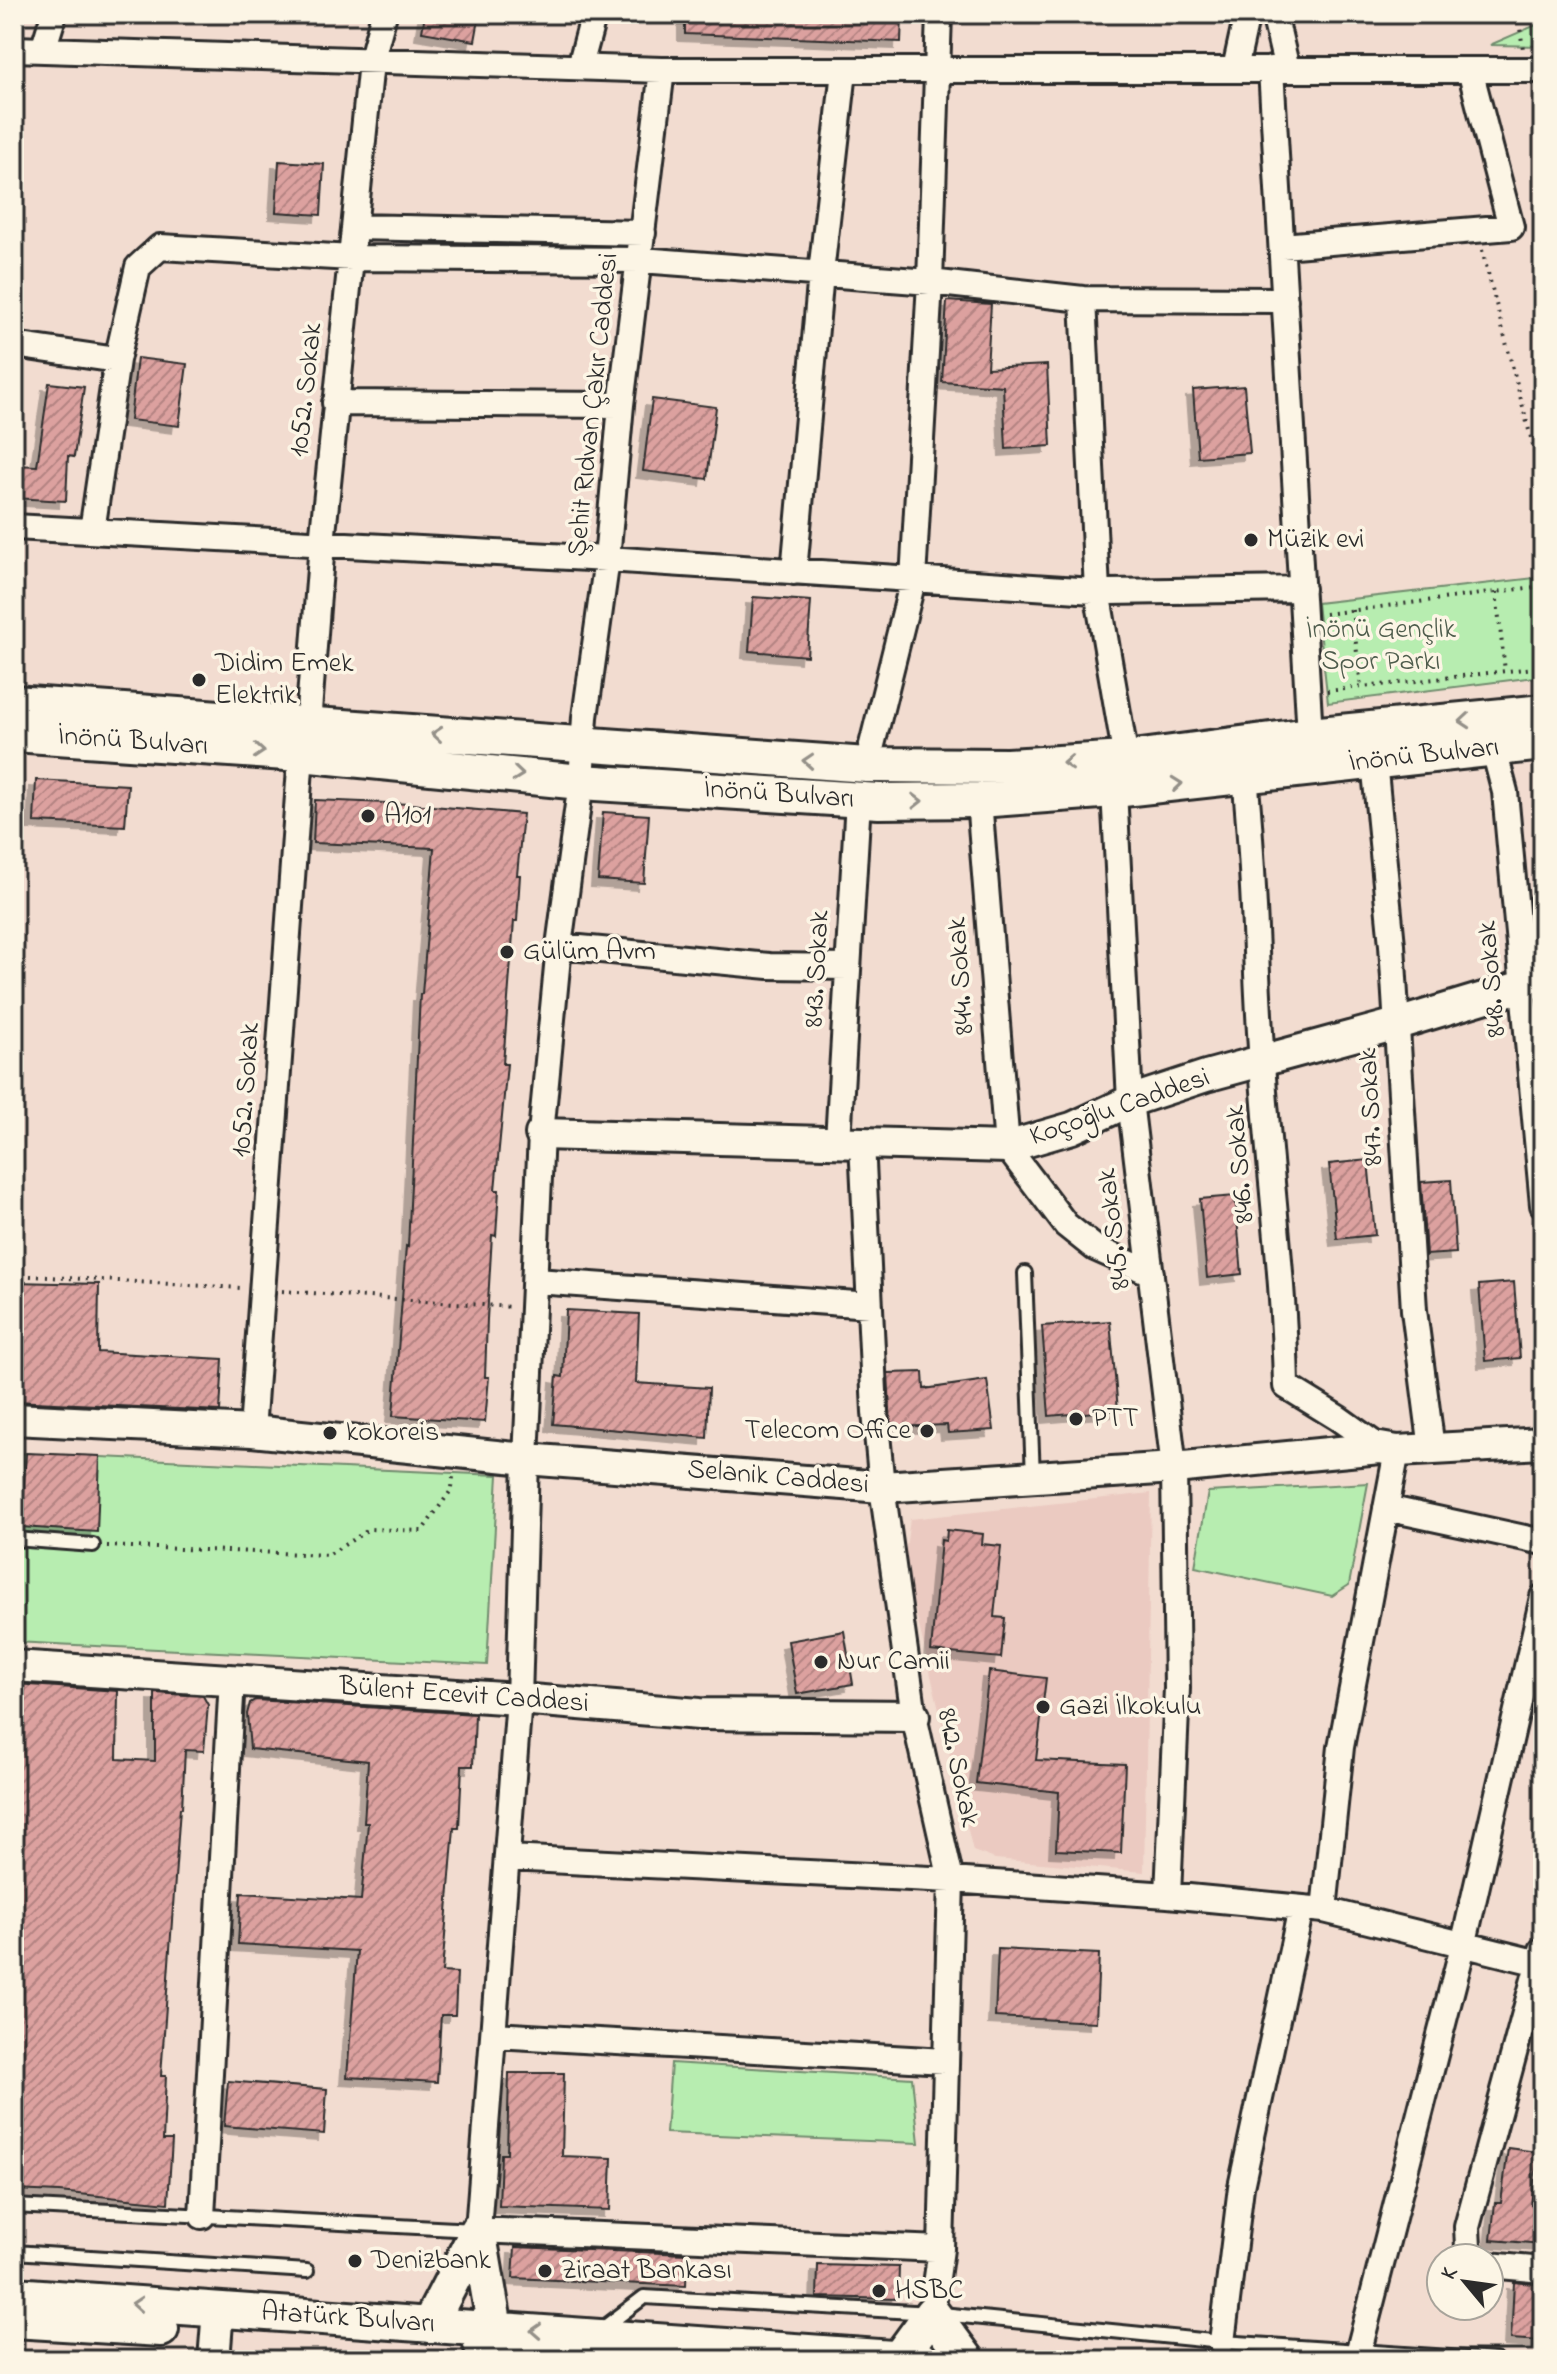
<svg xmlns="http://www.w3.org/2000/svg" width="1557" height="2374" font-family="'Indie Flower',sans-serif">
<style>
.built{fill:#ebcac1}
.green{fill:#b7edb0;stroke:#718c6e;stroke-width:2}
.building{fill:url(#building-hatch);stroke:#2b2b2b;stroke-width:2;filter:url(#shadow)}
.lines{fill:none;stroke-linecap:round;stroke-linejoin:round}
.service-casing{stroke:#2b2b2b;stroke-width:18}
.minor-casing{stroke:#2b2b2b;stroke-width:30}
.tertiary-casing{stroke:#2b2b2b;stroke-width:36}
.secondary-casing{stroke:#2b2b2b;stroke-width:40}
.path{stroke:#2b2b2b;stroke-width:4;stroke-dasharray:2 6;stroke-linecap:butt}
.service{stroke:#fcf5e5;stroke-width:12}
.minor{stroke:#fcf5e5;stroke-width:24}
.tertiary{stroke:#fcf5e5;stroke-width:30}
.secondary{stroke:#fcf5e5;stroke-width:34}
.oneway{stroke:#949088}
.poi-dot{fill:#2b2b2b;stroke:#fcf5e5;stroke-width:3}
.labels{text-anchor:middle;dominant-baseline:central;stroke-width:7;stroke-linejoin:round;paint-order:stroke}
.street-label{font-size:28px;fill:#2b2b2b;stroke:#fcf5e5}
.poi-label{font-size:28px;fill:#2b2b2b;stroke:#fcf5e5;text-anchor:start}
.park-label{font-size:28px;fill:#4e5c4c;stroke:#fcf5e5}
</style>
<defs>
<pattern id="building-hatch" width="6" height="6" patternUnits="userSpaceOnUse" patternTransform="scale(2)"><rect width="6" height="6" fill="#dca19f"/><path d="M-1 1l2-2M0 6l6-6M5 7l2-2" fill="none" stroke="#b38382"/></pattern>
<filter id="shadow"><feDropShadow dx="-7" dy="7" stdDeviation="0" flood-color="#0004"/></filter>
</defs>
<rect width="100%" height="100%" fill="#f2dcd0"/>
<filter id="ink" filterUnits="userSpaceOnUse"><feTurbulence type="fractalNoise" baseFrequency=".0125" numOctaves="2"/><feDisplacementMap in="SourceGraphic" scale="16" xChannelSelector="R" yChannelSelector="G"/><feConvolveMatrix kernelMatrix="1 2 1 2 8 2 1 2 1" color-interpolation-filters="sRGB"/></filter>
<g filter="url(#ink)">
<path class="built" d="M1151 1493 1144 1872 995 1859 973 1851 904 1563 910 1519Z"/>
<path class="green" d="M1543 22V46L1490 45Z
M1543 577V676L1328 703 1317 603Z
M14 1453 498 1475 487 1665 14 1642Z
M1368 1483 1349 1585 1332 1596 1195 1567 1208 1492Z
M671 2063 912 2078 919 2143 666 2133Z"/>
<path class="building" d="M425 14H480L475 41 422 32Z
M685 14H902L901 42 685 34Z
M279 161 324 164 321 215 276 212Z
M947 301 991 304 987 368 1047 365 1051 446 1006 449 1003 386 942 382Z
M137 358 187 364 179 426 130 420Z
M49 383 84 387 74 457 68 456 66 501 14 498V465L37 466Z
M1244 386 1250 453 1198 457 1193 390Z
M652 399 716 407 707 479 643 471Z
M753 597 811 601 807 656 749 651Z
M36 780 128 785 125 826 34 822Z
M315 800 410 804 523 814 517 875H520L517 921H514L503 1064H507L495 1190H499L496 1236 492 1235 487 1319 485 1377H489L485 1422 393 1416 406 1246 408 1247 420 994H422L434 848 313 843Z
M603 812 649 815 644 883 598 880Z
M1368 1160 1375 1235 1337 1239 1329 1164Z
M1451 1180 1456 1253 1426 1255 1421 1182Z
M1235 1196 1242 1274 1207 1278 1200 1199Z
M14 1282 99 1284 98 1352 223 1359 220 1411 14 1401Z
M1514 1282 1520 1358 1485 1361 1479 1285Z
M566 1310 639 1314 636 1383 709 1388 707 1438 553 1424 557 1376 563 1377Z
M1110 1321 1118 1410 1049 1416 1042 1326Z
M923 1372 924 1389 987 1380 994 1430 948 1433 947 1425 891 1427 888 1373Z
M26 1453 100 1456 97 1532 21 1527Z
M947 1530 983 1534 982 1544 1001 1546 994 1617 1005 1618 1001 1658 931 1651 941 1540 946 1541Z
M844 1631 853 1684 797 1694 788 1641Z
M989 1671 1046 1678 1036 1760 1125 1764 1121 1853 1056 1850 1059 1792 976 1783Z
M14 1684 118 1691 117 1759 155 1761V1693L203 1696 208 1705 204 1751 185 1750 182 1808H180L161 2076H166L163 2140H172L168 2203 59 2192 14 2190Z
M255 1700 475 1714 473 1766H462L459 1828H454L442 1972 457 1973 455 2015H441L437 2082 347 2077 357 1951 238 1944 241 1893 361 1900 368 1823H364L368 1761 250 1749 247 1714 250 1703Z
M998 1949 1099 1954 1096 2022 995 2017Z
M509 2073H564L562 2156 612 2158 610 2210 499 2206 501 2154H507Z
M228 2081 327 2089 324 2134 224 2126Z
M1508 2148 1538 2152 1531 2205 1543 2206V2244L1491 2240 1495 2203H1501Z
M515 2247 687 2254 686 2286 513 2278Z
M818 2265 899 2267 898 2299 817 2297Z
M1514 2282 1543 2285V2341L1511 2339Z"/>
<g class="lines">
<g class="service-casing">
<path id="service" d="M1025 1273 1033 1477
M14 1539 93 1545
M14 2206 474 2230
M14 2252 307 2271
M602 2329 644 2297 932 2313 1222 2342 1496 2360"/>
</g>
<g class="minor-casing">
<path id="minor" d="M1274 14 1287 69
M14 49 662 70H1543
M43 50 54 14
M580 66 594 14
M1235 69 1247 14
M1271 69 1310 735
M662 70 621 405 607 559 585 717 581 782 559 946 541 1134 526 1459 519 1699 478 2230 941 2249
M355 227 643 233
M1282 246 1511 227 1470 70
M1083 299 1097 591 1126 759
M14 345 117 360
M335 403 621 405
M14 527 607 559 1109 592 1302 589
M92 531 117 360 138 267 160 247 352 258 641 260 930 282 1083 299 1285 300
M794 572 821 273 844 71
M308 724 322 543 371 62 384 14
M1494 750 1505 792 1543 1205
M1374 761 1392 945 1414 1310 1432 1449
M867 765 913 580 930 282 939 14
M1245 777C1255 872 1255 968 1262 1063 1269 1171 1284 1278 1286 1386L1338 1418 1380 1448
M1114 790 1130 1101 1174 1468 1177 1688 1168 1895
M979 800 1007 1147 1066 1225 1095 1248 1151 1273
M559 946 769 966 848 967
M838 1141 858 800
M862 1142 875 1412 882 1487 914 1716 951 1880 941 2249 932 2313
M536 1281 870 1305
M252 1431 301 754
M1386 1508 1543 1542
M508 1858 951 1880 1168 1895 1324 1910 1543 1964
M1324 1910 1341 1747 1397 1451
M494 2035 945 2061
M202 2216 232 1679
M1475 2258 1468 2248 1467 2227 1542 1950
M1489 2265 1543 2270
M1222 2342 1241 2187 1301 1908
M1363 2360 1359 2350 1463 1946 1543 1597"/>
</g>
<g class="tertiary-casing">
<path id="tertiary" d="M541 1134 1007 1147 1072 1128 1130 1101 1206 1076 1397 1024 1543 980
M14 1419 252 1431 526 1459 882 1487 1174 1468 1380 1448 1397 1451 1543 1443
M14 1666 519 1699 699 1714 914 1716
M214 2360 218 2310"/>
</g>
<g class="secondary-casing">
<path id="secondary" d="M14 703 867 765 1007 766 1126 759 1310 735 1543 712
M14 734 301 754 581 782 879 801 979 800 1114 790 1543 743
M478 2230 495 2329 481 2344
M14 2295 921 2360
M14 2320 161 2329
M429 2325 478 2230
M489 2351 597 2360
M899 2358 932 2313 967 2360"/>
</g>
<path class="path" d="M1518 14 1523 49
M1482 250 1543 484
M1496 592 1505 671
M1352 610 1361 687
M1325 614 1543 586
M1327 691 1543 667
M14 1275 241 1288
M282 1291 512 1307
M107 1546 328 1555 370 1529 422 1531 452 1489 453 1476"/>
<use href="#service" class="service"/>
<use href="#minor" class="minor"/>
<use href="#tertiary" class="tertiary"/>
<use href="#secondary" class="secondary"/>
</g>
<defs><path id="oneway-chevron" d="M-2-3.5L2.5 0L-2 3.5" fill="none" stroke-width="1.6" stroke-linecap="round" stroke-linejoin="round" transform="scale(2)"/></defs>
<g class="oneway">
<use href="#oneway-chevron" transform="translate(1465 721) rotate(175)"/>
<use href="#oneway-chevron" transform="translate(437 734) rotate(-175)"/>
<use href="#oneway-chevron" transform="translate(259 751) rotate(4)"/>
<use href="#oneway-chevron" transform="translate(808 761) rotate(-176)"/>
<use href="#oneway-chevron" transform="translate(1068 763) rotate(177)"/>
<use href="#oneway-chevron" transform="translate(518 774) rotate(6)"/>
<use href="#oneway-chevron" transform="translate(1177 784) rotate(-6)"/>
<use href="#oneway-chevron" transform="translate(917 801) rotate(-1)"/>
<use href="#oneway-chevron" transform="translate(137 2304) rotate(-176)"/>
<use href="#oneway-chevron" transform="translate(536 2331) rotate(-177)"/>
</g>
</g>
<g class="poi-dot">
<circle cx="1251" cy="540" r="8"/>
<circle cx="199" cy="680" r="8"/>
<circle cx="368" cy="816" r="8"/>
<circle cx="507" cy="952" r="8"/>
<circle cx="1076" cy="1419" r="8"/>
<circle cx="927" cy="1431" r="8"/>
<circle cx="330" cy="1433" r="8"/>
<circle cx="821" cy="1662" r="8"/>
<circle cx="1043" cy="1707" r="8"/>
<circle cx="355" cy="2261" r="8"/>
<circle cx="545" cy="2271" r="8"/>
<circle cx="879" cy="2291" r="8"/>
</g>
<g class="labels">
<g class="street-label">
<text transform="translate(307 390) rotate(-84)">1052. Sokak</text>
<text transform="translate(594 405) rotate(-84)">Şehit Rıdvan Çakır Caddesi</text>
<text transform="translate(133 742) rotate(4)">İnönü Bulvarı</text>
<text transform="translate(1424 756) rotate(-6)">İnönü Bulvarı</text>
<text transform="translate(779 795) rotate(4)">İnönü Bulvarı</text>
<text transform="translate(818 969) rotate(-87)">843. Sokak</text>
<text transform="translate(962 976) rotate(-94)">844. Sokak</text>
<text transform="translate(1493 979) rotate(-95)">848. Sokak</text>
<text transform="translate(247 1090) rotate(-86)">1052. Sokak</text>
<text transform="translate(1372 1107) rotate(-93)">847. Sokak</text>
<text transform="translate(1120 1108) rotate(-19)">Koçoğlu Caddesi</text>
<text transform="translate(1241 1164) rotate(-95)">846. Sokak</text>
<text transform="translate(1115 1229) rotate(-97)">845. Sokak</text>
<text transform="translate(778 1478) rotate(5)">Selanik Caddesi</text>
<text transform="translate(464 1696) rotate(4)">Bülent Ecevit Caddesi</text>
<text transform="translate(957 1768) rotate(78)">842. Sokak</text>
<text transform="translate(348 2319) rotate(4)">Atatürk Bulvarı</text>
</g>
<g class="poi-label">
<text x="1267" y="540">Müzik evi</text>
<text x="215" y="664">Didim Emek<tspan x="215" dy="32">Elektrik</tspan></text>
<text x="384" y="816">A101</text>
<text x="523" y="952">Gülüm Avm</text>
<text x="1092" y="1419">PTT</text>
<text x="911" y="1431" text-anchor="end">Telecom Office</text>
<text x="346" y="1433">kokoreis</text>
<text x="837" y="1662">Nur Camii</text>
<text x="1059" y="1707">Gazi İlkokulu</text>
<text x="371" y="2261">Denizbank</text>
<text x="561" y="2271">Ziraat Bankası</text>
<text x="895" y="2291">HSBC</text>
</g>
<g class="park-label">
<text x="1381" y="630">İnönü Gençlik<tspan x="1381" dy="32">Spor Parkı</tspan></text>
</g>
</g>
<rect width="1557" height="2374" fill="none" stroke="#fcf5e5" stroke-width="48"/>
<rect x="24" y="24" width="1509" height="2326" fill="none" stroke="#2b2b2b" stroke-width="3" filter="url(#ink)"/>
<g transform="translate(1465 2282) rotate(299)"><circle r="38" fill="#fcf5e5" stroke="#a8a49b" stroke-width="2"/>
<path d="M0-6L14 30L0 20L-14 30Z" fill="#2b2b2b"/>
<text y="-12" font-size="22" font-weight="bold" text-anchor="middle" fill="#2b2b2b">K</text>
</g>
</svg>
